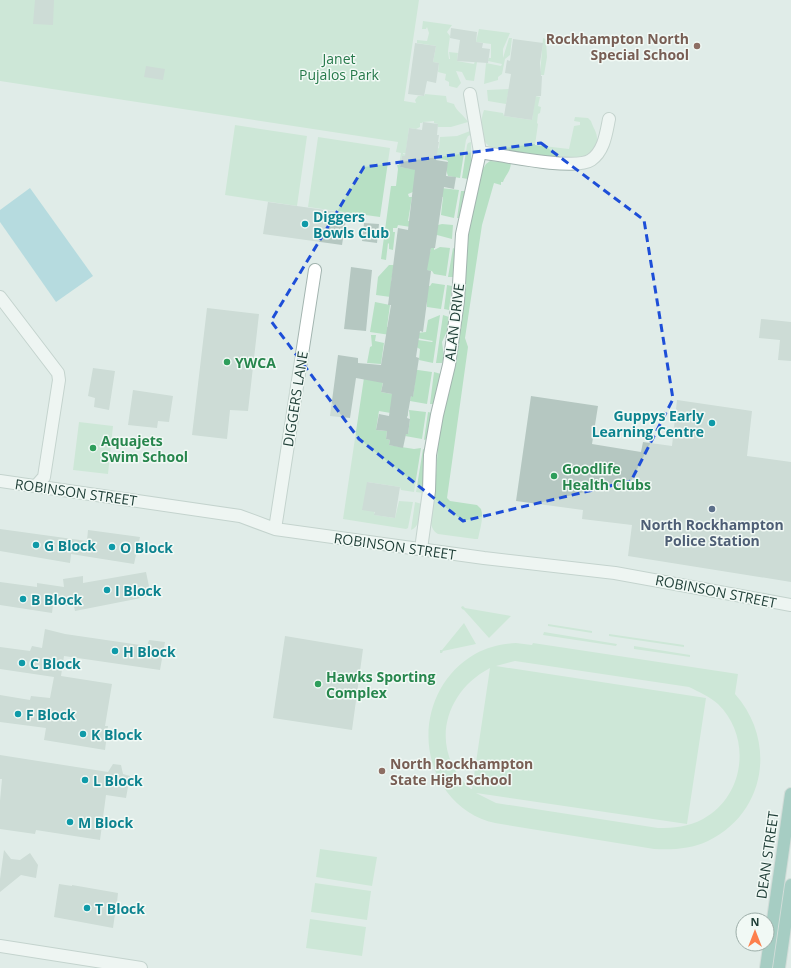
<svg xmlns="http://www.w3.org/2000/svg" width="791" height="968" font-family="'Open Sans',sans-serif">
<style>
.green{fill:#b7e0c4;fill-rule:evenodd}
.water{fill:#83c6d6}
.building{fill:#b5c7c1}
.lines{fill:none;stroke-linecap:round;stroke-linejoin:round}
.minor-casing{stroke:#a2b4af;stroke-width:14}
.major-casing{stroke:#c0c9c7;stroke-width:14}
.minor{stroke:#fff;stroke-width:12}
.major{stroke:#61a697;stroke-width:12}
.marked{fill:none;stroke:#1d4ed8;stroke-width:3;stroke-dasharray:8 5;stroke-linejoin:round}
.education-dot{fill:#8d6e63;stroke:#f1f9f5;stroke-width:1.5}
.culture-dot{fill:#0f9aa8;stroke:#f1f9f5;stroke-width:1.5}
.leisure-dot{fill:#2e9e5b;stroke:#f1f9f5;stroke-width:1.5}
.service-dot{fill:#5c6f8a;stroke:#f1f9f5;stroke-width:1.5}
.labels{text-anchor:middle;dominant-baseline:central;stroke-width:3;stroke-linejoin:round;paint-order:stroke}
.education-label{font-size:14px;font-weight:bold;fill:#785e54;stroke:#f1f9f5;text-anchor:end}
.park-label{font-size:14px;fill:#26794a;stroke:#f1f9f5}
.culture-label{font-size:14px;font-weight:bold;fill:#0d838f;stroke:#f1f9f5;text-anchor:start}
.street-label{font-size:14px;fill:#1f3e37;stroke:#f1f9f5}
.leisure-label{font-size:14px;font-weight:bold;fill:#27864d;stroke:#f1f9f5;text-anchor:start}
.service-label{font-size:14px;font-weight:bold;fill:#4e5e75;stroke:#f1f9f5}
</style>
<rect width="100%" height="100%" fill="#e0ece8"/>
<path class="green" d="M0 0H419L404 101 416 103 415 100 418 96H424L425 94 446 96 447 102 454 104C456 111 464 115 468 122L451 127H438V124L434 123V121L423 122 422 123H420V127L416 129 409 128 406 151 436 156 437 149 439 148 440 137 457 136 470 131 471 135 468 136 466 140 460 178 448 176 446 170 448 161 446 160 403 153V154L408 155V157L402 156 400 167 412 169V168L441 188 459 190 454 218 441 215 443 197 413 192 408 194 409 197H412L408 221 438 225 442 224 453 225 452 239 437 235 436 231 398 225 397 228H393V232H395L393 250 389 249V244L388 243 386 260 381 259 391 186H396L398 169 397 165H399L401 153 396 152 398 142 0 81Z
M423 21 452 25 447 32 450 36 448 51 449 59H450L449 52 458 53 457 61 474 64 475 61 477 62 474 81 466 80 462 72 456 71 461 83 457 88 449 86V82L445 80 446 74 438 72 439 63 433 62 436 46 417 43V40L427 41 429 33 427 27 426 29H422Z
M479 29 510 33 503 49V58L509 38H512L510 55 505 59 502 74 498 77V80L484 84 486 63 501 66 502 64 488 61 489 58H491V44L476 42Z
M543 38 546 39 547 57 544 75H540Z
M509 89 506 104 488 101 487 90Z
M535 96 540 97 538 106 541 107 540 113 538 114 537 123 538 124 535 145 569 149 574 126 580 125V122L574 121 575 117 588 118 591 121C593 128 598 133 597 141 596 148 591 155 584 157 571 163 519 152 502 149 498 148 493 148 489 146 479 139 480 120 484 110L503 113 504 116 532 120Z
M235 125 307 136 297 206 225 195Z
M318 137 390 148 380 217 308 207Z
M471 142V163L468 179 462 178 467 145 468 143Z
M490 161 511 163C510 173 506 174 503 182H501V185L494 183 482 225 465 338 468 347 447 498 450 501 477 505 481 509C484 518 480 529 478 539H475L438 534C424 526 434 502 435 488 437 468 437 447 441 427 444 406 449 385 454 364 456 352 461 347 458 334L468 232 481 172 486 164Z
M461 191H465L459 218H457Z
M440 247 450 248 446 276 434 274 432 271 424 270 429 252H430L431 248H434V250Z
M453 248 455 249 453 277H448Z
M389 265H394L391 282 430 286 432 283 445 285 441 309 427 307V302L376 295 378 277Z
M447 285 452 286 449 310 444 309Z
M375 302 390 305 387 327H389L397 336 370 332Z
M440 315 433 363 419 360 420 349 416 347 418 340 432 342 433 341 417 338V333L426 332 428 320Z
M443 315 449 317 448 329 442 342 444 357 442 363H436Z
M371 335H376L375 341 384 343 381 364 367 363 370 347 372 346Z
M418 370 432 372 427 404 410 401 411 396H413L415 381 383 382 381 392 392 394 408 411V416L379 411 376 430 387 431 386 439 390 440 389 445 414 449 421 448 414 492 401 490 400 487 367 482 375 515 395 518 399 501 413 502 408 528 406 529 343 519 365 371Z
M434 372 441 374 434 404H430Z
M409 410 426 412 422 439 405 436 406 434H408L410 419Z
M428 412 432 413 427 439 424 440Z
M79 422 113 426 108 474 73 470Z
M423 449 426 450 423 493 416 492Z
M415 502 422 504C420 513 421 526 411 530Z
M463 606 465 608 511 616 489 638 464 610 462 609 461 607Z
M464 623 476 644 443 651 442 653H440V650H442Z
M548 624 592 631V633L548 626Z
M544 632 617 644 616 646 543 635Z
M609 634 684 645V647L609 636Z
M516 643 532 645 533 643 738 674 735 694C777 741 766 813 708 841 691 849 673 850 654 849L495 823C476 819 459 808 447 792 414 748 426 682 475 654 488 647 501 644 516 643ZM515 661 689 687C699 692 709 696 718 704 752 737 745 796 703 819 688 827 674 828 658 828L496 803 476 793 687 824 706 698 496 666ZM490 668 472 789H471C429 752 442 693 490 668Z
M634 646 690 655V657L634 649Z
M320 849 377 857 372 886 316 877Z
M315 883 371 891 367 920 311 912Z
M310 919 366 927 362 956 306 948Z"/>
<path class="water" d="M30 188 93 276 56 302 0 222V210Z"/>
<path class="building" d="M35 0H54L53 25 33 24Z
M451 28 477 32 476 42 483 43 482 48 490 49 488 63 457 61 460 40 450 38Z
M513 39 543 43 540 63 541 76H542L541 96H536L532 120 504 116 511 74 505 73 507 60 510 61Z
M415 43 436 46 433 62 439 63 436 83 427 81 424 96 408 94Z
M146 66 165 69 163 80 144 77Z
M423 122 438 124 437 135H439L438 142H439L436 160 448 162 446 176 456 177 454 189 444 187 435 248H431L427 270 431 271 423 332 420 331 416 357 419 358 413 397 411 396 407 418 410 419 408 434H406L403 448 389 445 390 440 386 439 387 431 376 430 379 414 389 416 392 394 381 392 383 383 356 378 350 418 330 416 338 355 358 358V363L381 365 391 305H388L398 228 408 230 415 170 400 167 402 156H405L409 128 422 130Z
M268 202 347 213 342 245 263 234Z
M364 223 379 224 377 243 362 241Z
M351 267 372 270 366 331 344 329Z
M207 308 259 314 248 411 230 410 227 439 192 435Z
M761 319 791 322V361L778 360 780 340 759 338Z
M93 368 115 371 109 410 94 407 95 398 88 396Z
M133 390 173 396 169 422 158 421 157 428 128 425Z
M531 396 598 406 592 444 641 452 643 442 672 446 677 400 752 411 747 456 791 462V582L628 556 632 525 582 519 583 510 516 501Z
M367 482 400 487 395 518 374 515 375 512 362 510Z
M0 529 87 541 88 530 140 537 134 564 71 554 70 563 0 551Z
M146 572 151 596 75 611 74 606 53 605 52 613 0 605V582L37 587V583L64 587 63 579 83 576V583Z
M45 629 65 634 147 646 149 640 165 642 160 670 64 656 61 676 112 684 105 726H108L105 750 44 740 46 728 0 722V695L30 700 31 696 50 698 54 677 0 669V647L30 651 32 646 42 648Z
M285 636 363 649 352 730 273 718Z
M0 755 108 772 113 764 121 765 123 774 130 776 126 798 106 795 100 840 36 830 35 834 0 829V801L2 779H0Z
M4 850 11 859 20 860 30 853 38 865 36 878 21 875 0 892V879Z
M59 884 72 886V885L118 893 117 902H120L118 914H115L113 928 54 917Z"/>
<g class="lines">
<g class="minor-casing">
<path id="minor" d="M480 152C501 155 575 171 591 160 604 151 606 134 609 119
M0 297 58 373 59 380 44 477 36 486
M0 481 240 516 275 529 484 558 615 573 791 605
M275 529 315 270
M421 549 429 491 430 455 437 415 449 365 458 301 462 234 480 152 470 94
M0 946 141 968"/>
</g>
<g class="major-casing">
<path id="major" d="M766 968 791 794
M779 968 791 885"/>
</g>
<use href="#minor" class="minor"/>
<use href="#major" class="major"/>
</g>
<path d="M0 0H791V968H0ZM541 143 644 220 673 399 631 481 463 521 359 439 271 321 364 167Z" fill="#e0ece8" fill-opacity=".55" fill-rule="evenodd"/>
<path class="marked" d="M541 143 644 220 673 399 631 481 463 521 359 439 271 321 364 167Z"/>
<g class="education-dot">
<circle cx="697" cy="46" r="4"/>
<circle cx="382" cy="771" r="4"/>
</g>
<g class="culture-dot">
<circle cx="305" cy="224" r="4"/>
<circle cx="712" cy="423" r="4"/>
<circle cx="36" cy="545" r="4"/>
<circle cx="112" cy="547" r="4"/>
<circle cx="107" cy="590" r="4"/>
<circle cx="23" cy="599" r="4"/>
<circle cx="115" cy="651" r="4"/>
<circle cx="22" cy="663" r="4"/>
<circle cx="18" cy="714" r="4"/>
<circle cx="83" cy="734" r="4"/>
<circle cx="85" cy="780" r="4"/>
<circle cx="70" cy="822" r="4"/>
<circle cx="87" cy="908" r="4"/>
</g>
<g class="leisure-dot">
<circle cx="227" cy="362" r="4"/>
<circle cx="93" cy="448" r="4"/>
<circle cx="554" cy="476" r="4"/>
<circle cx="318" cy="684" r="4"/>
</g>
<circle class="service-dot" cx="712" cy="509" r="4"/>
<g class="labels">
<g class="education-label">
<text x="689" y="38">Rockhampton North<tspan x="689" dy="16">Special School</tspan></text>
<text x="390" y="763" text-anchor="start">North Rockhampton<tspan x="390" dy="16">State High School</tspan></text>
</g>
<g class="park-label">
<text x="339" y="58">Janet<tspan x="339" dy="16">Pujalos Park</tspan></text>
</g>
<g class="culture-label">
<text x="313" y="216">Diggers<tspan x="313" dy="16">Bowls Club</tspan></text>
<text x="704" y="415" text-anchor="end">Guppys Early<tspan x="704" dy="16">Learning Centre</tspan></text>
<text x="44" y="545">G Block</text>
<text x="120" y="547">O Block</text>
<text x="115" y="590">I Block</text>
<text x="31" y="599">B Block</text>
<text x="123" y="651">H Block</text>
<text x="30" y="663">C Block</text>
<text x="26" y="714">F Block</text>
<text x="91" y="734">K Block</text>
<text x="93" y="780">L Block</text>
<text x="78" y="822">M Block</text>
<text x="95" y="908">T Block</text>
</g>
<g class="street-label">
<text transform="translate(454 322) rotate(-83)">ALAN DRIVE</text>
<text transform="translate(295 399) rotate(-81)">DIGGERS LANE</text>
<text transform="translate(76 492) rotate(8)">ROBINSON STREET</text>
<text transform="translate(395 546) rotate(8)">ROBINSON STREET</text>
<text transform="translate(716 591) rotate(11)">ROBINSON STREET</text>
<text transform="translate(767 855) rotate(-82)">DEAN STREET</text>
</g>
<g class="leisure-label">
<text x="235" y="362">YWCA</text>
<text x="101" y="440">Aquajets<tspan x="101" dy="16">Swim School</tspan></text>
<text x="562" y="468">Goodlife<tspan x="562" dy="16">Health Clubs</tspan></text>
<text x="326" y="676">Hawks Sporting<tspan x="326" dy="16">Complex</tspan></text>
</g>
<g class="service-label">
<text x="712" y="524">North Rockhampton<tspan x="712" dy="16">Police Station</tspan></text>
</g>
</g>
<g transform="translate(755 932)"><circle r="19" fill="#f1f9f5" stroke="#9daea9"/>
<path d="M0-3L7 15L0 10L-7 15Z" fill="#fd804d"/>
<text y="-6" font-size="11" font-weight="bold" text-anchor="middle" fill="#1f3e37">N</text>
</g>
</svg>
